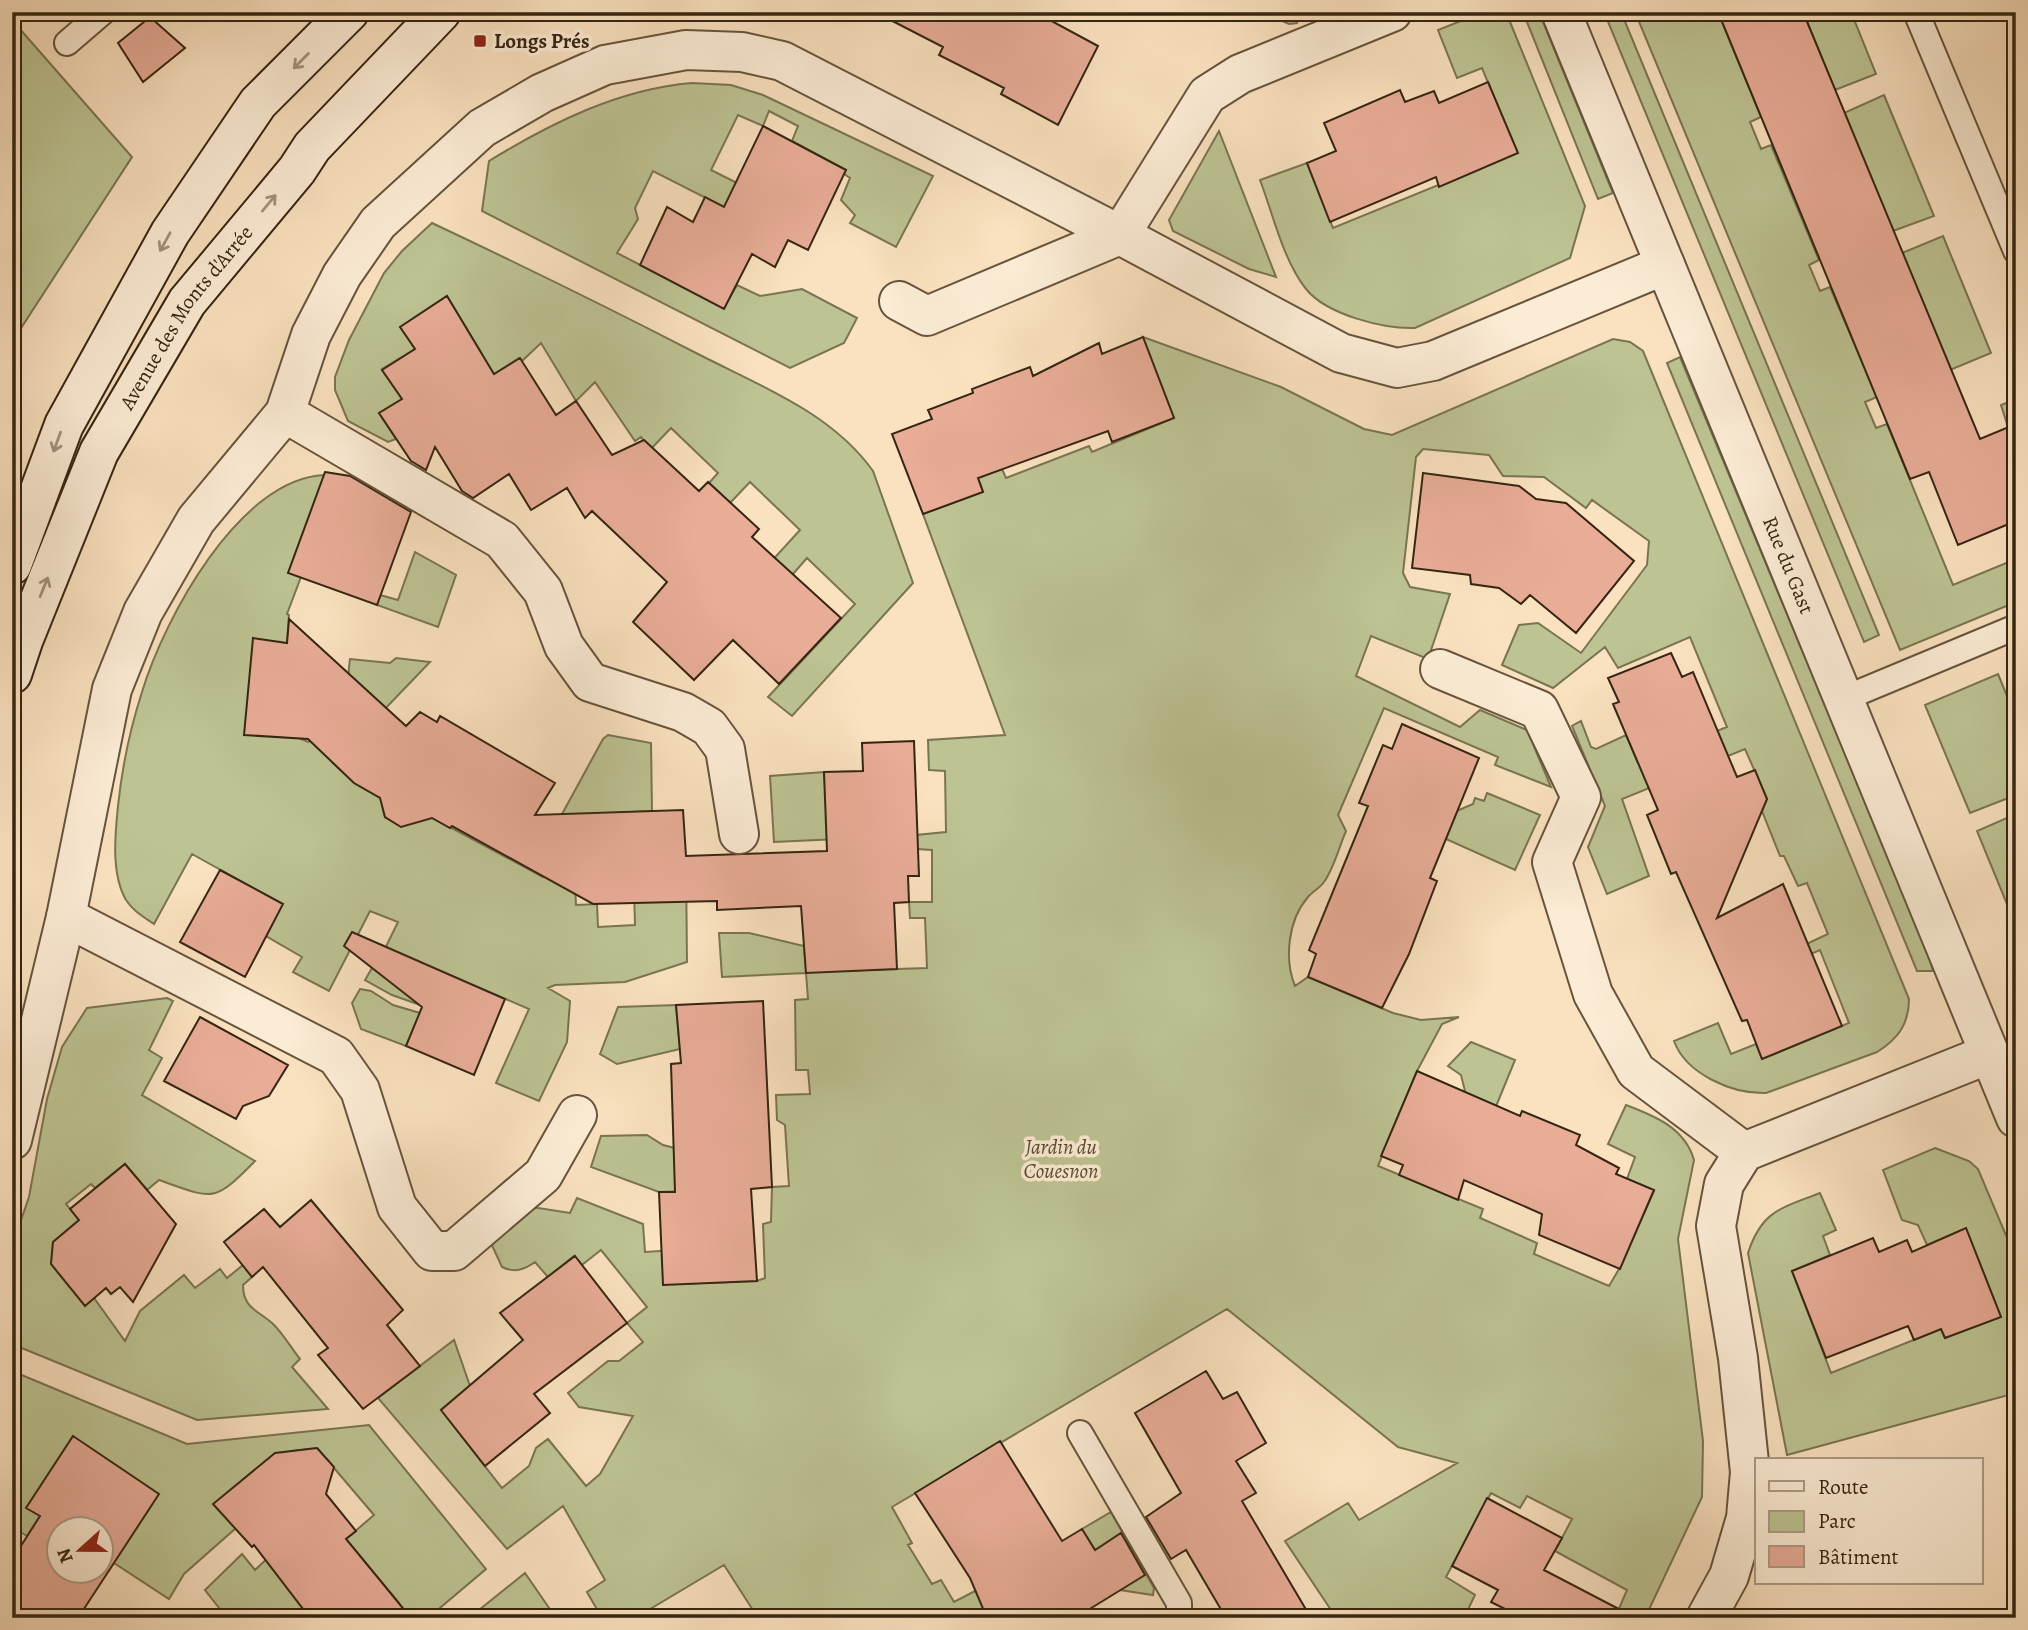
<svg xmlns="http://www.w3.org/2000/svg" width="2028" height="1630" font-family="Alegreya,serif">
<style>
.green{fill:#bdc393;stroke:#797452;stroke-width:2}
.building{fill:#e8ac97;stroke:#352511;stroke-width:2;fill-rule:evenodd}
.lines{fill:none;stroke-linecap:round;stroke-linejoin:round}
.lane-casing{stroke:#66543c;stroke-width:28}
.street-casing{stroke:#66543c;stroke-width:42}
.secondary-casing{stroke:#352511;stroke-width:42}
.lane{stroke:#fcecd5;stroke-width:24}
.street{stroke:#fcecd5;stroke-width:38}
.secondary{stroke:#fcecd5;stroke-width:38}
.oneway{stroke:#a2927d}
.poi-dot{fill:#8f2418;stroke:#fcecd5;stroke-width:2.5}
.labels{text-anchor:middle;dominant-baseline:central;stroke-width:7;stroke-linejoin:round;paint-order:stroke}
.poi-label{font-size:21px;font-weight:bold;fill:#352511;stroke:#fcecd5;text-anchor:start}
.street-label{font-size:21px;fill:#352511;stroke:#fcecd5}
.park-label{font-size:21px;font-style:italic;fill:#574c32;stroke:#fcecd5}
</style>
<rect width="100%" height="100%" fill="#fae1bf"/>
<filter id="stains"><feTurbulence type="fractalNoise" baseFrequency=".00286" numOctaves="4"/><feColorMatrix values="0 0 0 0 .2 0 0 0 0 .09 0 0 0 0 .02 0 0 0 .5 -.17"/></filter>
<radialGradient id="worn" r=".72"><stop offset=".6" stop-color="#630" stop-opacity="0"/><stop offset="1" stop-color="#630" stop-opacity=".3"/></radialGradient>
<path class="green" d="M1262 12H1298L1297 23 1289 24Z
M1483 12H1506L1585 206 1570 258 1415 328C1384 329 1327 315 1306 289 1283 260 1273 214 1260 180L1307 163 1333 228 1517 153 1482 68 1457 78 1438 30Z
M1523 12H1539L1613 193 1598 199Z
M1604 12H1621L1879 635 1864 642Z
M1635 12H1718L1761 117 1750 122 1761 149 1771 145 1819 260 1809 265 1820 291 1830 287 1877 397 1865 402 1876 428 1887 424 1953 585 2016 559V602L1900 650Z
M1803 12H1851L1876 74 1835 90Z
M12 20 132 157 12 342Z
M692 83 731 85 763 95 933 176 896 247 850 223 855 215 841 200 850 178 844 174 846 170 792 141 798 126 769 111 763 126 738 115 711 170 759 194 747 219 653 171 635 208 638 219 617 253 724 308 737 285 760 296 802 289 857 318 844 343 790 368 482 211 489 161C551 123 619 89 692 83Z
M1884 95 1934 216 1893 231 1844 113Z
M1219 131 1276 277 1249 269 1173 231 1169 220Z
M432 223C521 265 609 308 696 353 758 385 831 412 873 471L913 583 792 716 768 697 855 604 807 558 793 574 768 565 800 530 750 482 730 503 709 483 718 473 671 428 650 450 641 437 635 441 595 382 576 401 541 343 522 361 519 358 487 379 480 351 447 296 401 327 415 349 382 369 402 399 379 413 396 439 388 442 348 421 335 390V377L349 340 384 273 402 251Z
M1943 236 1991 353 1950 370 1902 253Z
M1143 337 1281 387 1364 429 1392 435 1613 339 1630 342 1643 351 1909 999C1909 1024 1898 1039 1877 1052L1766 1093C1732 1094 1686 1074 1674 1041L1718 1023 1731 1054 1756 1044 1762 1059 1849 1023 1820 950 1806 956 1802 946 1828 934 1807 883 1798 886 1784 856H1780L1762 811 1767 799 1745 749 1622 799 1649 876 1607 894 1588 847 1605 806 1572 726 1581 721 1591 747 1596 749 1626 735 1638 763 1727 727 1690 637 1618 668 1605 647 1553 688 1502 665 1519 625 1538 623 1581 653 1647 565 1649 541 1592 500 1586 508 1544 477 1503 476 1489 455 1423 449 1416 457 1403 573 1410 587 1450 594 1428 659 1371 636 1356 676 1460 727 1480 710 1527 730 1551 787 1495 765 1498 757 1384 708 1338 815 1346 831C1339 847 1334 868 1324 882 1320 888 1313 891 1308 897 1288 920 1284 959 1295 986L1308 977 1393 1013 1421 1020 1459 1017 1442 1024 1417 1071 1378 1166 1483 1209 1480 1218 1537 1243 1534 1254 1609 1286 1619 1269 1654 1191 1627 1179 1635 1157 1608 1144 1626 1105C1655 1116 1685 1128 1694 1160L1678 1239 1703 1441 1702 1497 1645 1618H1615L1627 1590 1555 1551 1572 1519 1527 1496 1520 1508 1491 1493 1446 1577 1475 1595 1464 1618H1333L1335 1616 1285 1541 1348 1503 1359 1520 1457 1463 1398 1447 1227 1309 892 1507 912 1543 908 1545 932 1584 941 1580 954 1602 977 1590 1010 1618H758L724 1565 635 1618H602L587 1592 605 1580 563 1506 507 1549 378 1398 454 1340 470 1386 441 1410 502 1488 529 1466 536 1448 548 1439 586 1486 600 1474 633 1416 579 1407 568 1393 608 1361H619L643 1342 627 1323 647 1307 601 1250 582 1265 574 1256 548 1277 535 1262C524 1270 514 1273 502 1267L490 1241 532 1207 570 1213 577 1198 643 1224 645 1252 675 1250 677 1284 757 1281 765 1278 763 1224 771 1222 772 1187 789 1186 785 1125 777 1120 776 1095 810 1094 808 1070H796L795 1000 808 999 806 973 722 977 719 933H749L804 946 806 972 927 968 925 918H910L909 902H932V850L917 849 916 835 946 832 945 771 929 770 928 740 1005 735 923 514 983 492 978 478 1002 469 1006 478 1089 446 1092 452 1174 418Z
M1680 357 1928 953 1933 971H1917L1667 363Z
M2016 399V437L2008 427 2001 405Z
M324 475 310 553 287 614 289 615 287 643 299 738 308 742C350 725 345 699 350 659L390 663 396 658 430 662 333 763 354 783 384 800 382 805 385 817 401 826 420 811 543 877 573 848 576 905 597 904 598 927 635 925 634 889 686 863 687 962 625 982 555 985 548 988 570 1001 567 1042 539 1101 496 1083 529 1009 438 970 423 1006 392 995 365 980 372 968 375 969 398 922 370 911 329 991 293 972 302 957 266 936 282 904 192 854 154 924C144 917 133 911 126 900 111 874 115 835 118 806 122 768 130 729 142 692 164 619 239 479 324 475Z
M415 552 456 575 438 627 377 605 380 595 398 600Z
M1998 674 2016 718V795L1970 813 1925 705Z
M608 735 651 743 652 811 561 816 603 739Z
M824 772 826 805 838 839 774 842 770 776Z
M1487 793 1540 815 1515 870 1437 835 1445 816 1473 804 1475 798 1484 801Z
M2016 814V912L2011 914 1977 831Z
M360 989 371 991 393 1005 420 1013 406 1046 361 1029 352 1003Z
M167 998 173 1001 149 1050 162 1058 142 1095 255 1161C213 1204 213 1199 159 1180L147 1190 125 1164 95 1188 91 1184 66 1204 79 1220 53 1242 51 1264 85 1305 94 1298 125 1341 140 1311 184 1275 195 1288 220 1269 227 1278 243 1265 252 1277 243 1285C243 1308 257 1310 272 1323 283 1333 291 1348 300 1359L292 1367 328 1409 197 1420 12 1344V1246L29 1197 47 1099 62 1047 87 1008Z
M676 1005 680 1049 617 1064 600 1054 618 1007Z
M1471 1042 1515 1060 1490 1121 1470 1111 1461 1075 1448 1066Z
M647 1135 663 1145 687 1151 689 1191 659 1192 591 1167 601 1136Z
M1935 1148 1969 1161 1978 1169 2016 1259V1393L1787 1455 1748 1253C1762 1210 1782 1208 1820 1193L1836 1230 1823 1236 1830 1255 1792 1271 1831 1373 1941 1329 1945 1338 2001 1317 1966 1228 1927 1245 1918 1225 1902 1220 1883 1170Z
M12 1371 187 1444 369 1425 486 1569 428 1618H382L399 1603 346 1539 374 1515 317 1448 292 1451 236 1528 184 1574 169 1599 114 1563 119 1531 27 1508 40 1516 27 1536 12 1527Z
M1111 1512 1154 1588 1153 1595 1120 1590 1082 1529Z
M273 1553 296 1580 287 1588 307 1614 302 1618H227L205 1590 242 1554 255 1570Z
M525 1573 556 1618H469Z"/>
<path class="building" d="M875 12H1035L1098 46 1058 125 1001 94 1004 88 939 55 943 47Z
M1718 12H1803L1980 439 2016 424V521L1958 545 1929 472 1910 479Z
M150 17 185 48 143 82 118 43Z
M1488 82 1518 153 1439 187 1436 177 1330 222 1307 163 1336 151 1324 123 1400 90 1405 102 1434 91 1439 103Z
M763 126 846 170 808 250 788 240 775 267 752 254 724 309 640 265 667 207 693 222 705 197 724 207Z
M447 296 494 374 520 358 556 415 576 401 612 455 644 440 699 491 708 482 759 529 752 537 841 618 779 684 733 640 694 680 633 622 667 582 592 511 585 518 567 488 531 510 509 474 473 498 462 491 435 447 426 470 411 461 379 413 402 399 382 370 415 349 400 327Z
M1143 337 1174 418 1112 442 1108 431 978 478 983 492 923 514 892 434 932 419 928 410 973 393 972 389 1030 367 1033 376 1099 343 1102 354Z
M325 472 350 476 411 512 377 605 288 573Z
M1423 473 1519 486 1536 499 1566 503 1634 561 1576 633 1530 595 1521 604 1499 588 1471 584 1470 575 1412 568Z
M289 619 406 726 420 712 437 722 440 716 555 783 535 815 683 810 686 856 827 851 824 772 863 771 862 743 914 741 919 876H908L909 902 894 903 897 969 806 973 801 906 717 910V901L593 904 452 826 450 828 432 818 401 827 385 817 380 798 354 783 308 739 244 735 253 638 287 643Z
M1671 653 1682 677 1693 672 1737 777 1755 770 1767 799 1717 918 1783 884 1842 1026 1762 1059 1747 1020 1742 1021 1676 872 1671 874 1647 815 1658 810 1613 704 1619 702 1608 678Z
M1402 724 1479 758 1430 878 1437 881 1409 954 1382 1008 1308 977 1316 954 1309 950 1368 806 1359 803 1383 745 1392 749Z
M220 870 283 904 245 977 180 942Z
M352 932 505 999 474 1075 406 1046 422 1007 344 946Z
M763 1001 772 1187 751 1189 757 1281 663 1285 659 1192H675L671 1064 681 1063 676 1005Z
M200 1017 288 1065 269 1096 243 1106 236 1119 164 1081Z
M1417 1071 1520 1116 1522 1111 1580 1135 1576 1145 1619 1168 1616 1174 1654 1190 1620 1269 1539 1235 1542 1214 1464 1180 1458 1200 1399 1175 1403 1165 1381 1156Z
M125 1164 176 1224 133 1302 120 1287 111 1294 106 1288 85 1306 51 1264 53 1242 79 1220 70 1209Z
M311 1200 403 1310 387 1325 420 1366 363 1409 318 1355 328 1348 263 1267 252 1277 224 1242 264 1209 280 1227Z
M1966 1228 2001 1317 1945 1338 1941 1329 1914 1340 1908 1326 1826 1358 1792 1271 1873 1238 1879 1252 1907 1240 1912 1252Z
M575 1256 627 1323 534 1394 550 1413 485 1466 441 1410 523 1340 500 1313Z
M1206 1371 1223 1399 1237 1392 1266 1443 1236 1461 1256 1493 1242 1501 1311 1618H1226L1186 1550 1171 1559 1146 1517 1181 1493 1135 1413Z
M73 1436 159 1494 78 1618H12V1560L40 1516 26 1508ZM60 1529H102V1571H60Z
M1000 1441 1062 1541 1082 1529 1095 1550 1121 1533 1145 1575 1075 1618H987L970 1578 915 1493Z
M317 1448 334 1467 326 1494 356 1531 346 1539 411 1618H310L254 1545 252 1547 213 1504 275 1453Z
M1487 1498 1562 1538 1544 1570 1636 1618H1523L1491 1602 1498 1590 1452 1566Z"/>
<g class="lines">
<g class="lane-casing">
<path id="lane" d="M1916 12 2016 251
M67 43 103 12
M1843 699 2016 627
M1080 1433 1179 1603V1618"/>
</g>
<g class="street-casing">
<g id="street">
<path id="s1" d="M1561 12 2016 1118"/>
<path d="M899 301 927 316 1120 235 1207 95 1240 74 1392 12"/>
<path d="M285 413 502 540 543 591 564 646 590 682 683 712 709 727 725 749 739 834"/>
<path d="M1440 669 1539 710 1581 797 1552 862 1593 994 1636 1071 1744 1152"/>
<path d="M66 917 336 1056 360 1090 397 1207 432 1251H454L543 1175 577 1115"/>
<path d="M12 1140 66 917 112 689 143 612 196 520 285 413 311 335 342 275 378 223 482 128 542 93 605 65 686 50 742 52 782 61 1120 235 1341 353 1397 368 1433 361 1665 265"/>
<path d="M1706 1618 1729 1576 1746 1518 1750 1472 1738 1358 1716 1226 1724 1184 1744 1152 1989 1054"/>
</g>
</g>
<g class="secondary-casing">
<g id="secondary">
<path d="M12 565 64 425 170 233 258 103 349 12"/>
<path id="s2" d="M12 674 23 641 99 452 187 302 297 170 312 147 441 12"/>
</g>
</g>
<use href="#lane" class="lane"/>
<use href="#street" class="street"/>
<use href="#secondary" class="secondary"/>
</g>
<defs><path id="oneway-shaft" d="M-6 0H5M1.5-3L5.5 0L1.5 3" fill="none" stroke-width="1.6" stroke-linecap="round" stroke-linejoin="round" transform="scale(1.75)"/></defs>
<g class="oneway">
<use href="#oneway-shaft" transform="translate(301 61) rotate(135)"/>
<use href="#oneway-shaft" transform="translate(269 203) rotate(-50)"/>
<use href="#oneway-shaft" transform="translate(165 242) rotate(119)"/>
<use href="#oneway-shaft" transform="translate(57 442) rotate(110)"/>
<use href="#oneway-shaft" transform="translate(44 587) rotate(-68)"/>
</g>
<rect class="poi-dot" x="473" y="34" width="14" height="14" rx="3.5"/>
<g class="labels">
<g class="poi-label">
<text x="494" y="41">Longs Prés</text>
</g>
<g class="street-label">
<text stroke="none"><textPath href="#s2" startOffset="399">Avenue des Monts d'Arrée</textPath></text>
<text stroke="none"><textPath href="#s1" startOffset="598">Rue du Gast</textPath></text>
</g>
<g class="park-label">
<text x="1061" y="1147">Jardin du<tspan x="1061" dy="24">Couesnon</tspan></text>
</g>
</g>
<rect width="2028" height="1630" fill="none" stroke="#fae1bf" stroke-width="42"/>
<rect x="14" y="14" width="2000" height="1602" fill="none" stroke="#352511" stroke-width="3.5"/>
<rect x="21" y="21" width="1986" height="1588" fill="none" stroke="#352511" stroke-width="2"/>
<rect x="1755" y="1458" width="228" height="126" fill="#fcecd5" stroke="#ac9c87" stroke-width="2"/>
<rect x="1769" y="1481" width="35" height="10" fill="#fcecd5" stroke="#ac9c87" stroke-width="2"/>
<text x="1818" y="1494" font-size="21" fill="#352511">Route</text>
<rect x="1769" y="1511" width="35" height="21" fill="#bdc393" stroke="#ac9c87" stroke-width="2"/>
<text x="1818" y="1528" font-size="21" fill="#352511">Parc</text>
<rect x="1769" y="1546" width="35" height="21" fill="#e8ac97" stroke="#ac9c87" stroke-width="2"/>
<text x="1818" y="1564" font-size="21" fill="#352511">Bâtiment</text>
<g transform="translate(80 1550) rotate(249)"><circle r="33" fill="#fcecd5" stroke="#ac9c87" stroke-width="2"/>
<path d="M0-5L12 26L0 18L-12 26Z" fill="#8f2418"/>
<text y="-10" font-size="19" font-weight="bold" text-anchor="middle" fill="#352511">N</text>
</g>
<rect width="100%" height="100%" filter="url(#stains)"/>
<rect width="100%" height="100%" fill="url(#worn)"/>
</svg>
